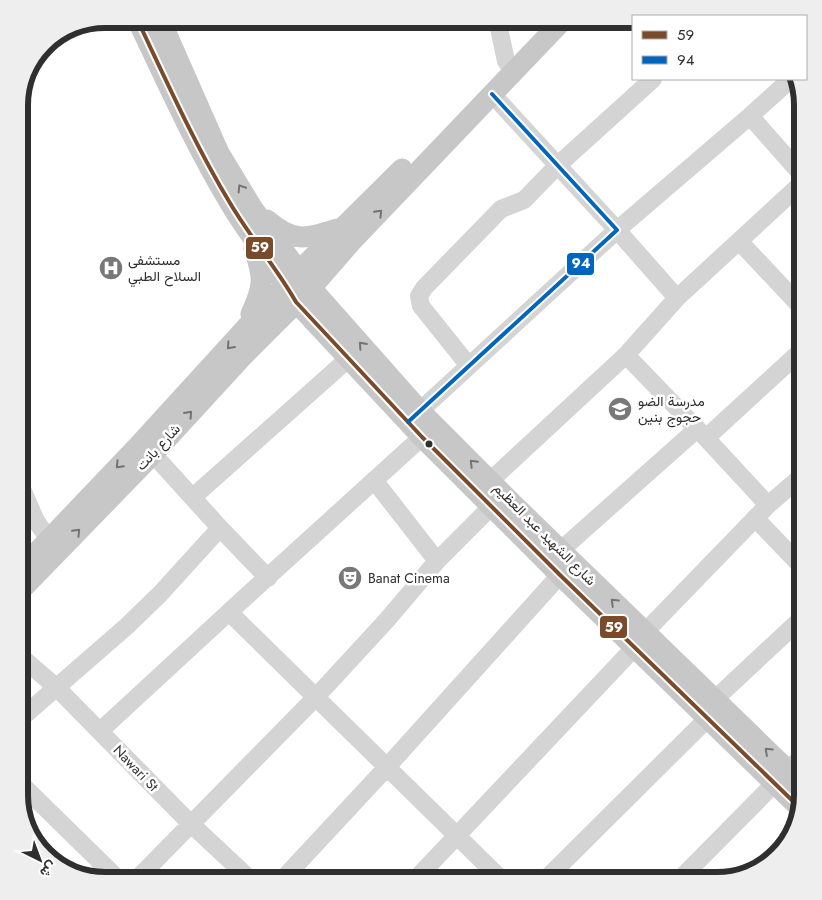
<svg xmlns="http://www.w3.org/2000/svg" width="822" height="900" font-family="Jost,Vazirmatn,sans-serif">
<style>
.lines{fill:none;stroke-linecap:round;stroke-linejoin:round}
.minor{stroke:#d4d4d4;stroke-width:18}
.major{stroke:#c7c7c7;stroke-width:21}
.bus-1-casing{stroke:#fff;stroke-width:8}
.bus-2-casing{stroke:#fff;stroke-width:8}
.bus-1{stroke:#7a4b2a;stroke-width:4}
.bus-2{stroke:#0065bd;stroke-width:4}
.oneway{stroke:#737373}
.bus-dot{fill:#2f2f2f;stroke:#fff;stroke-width:2}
.labels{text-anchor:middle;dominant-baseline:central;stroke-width:5;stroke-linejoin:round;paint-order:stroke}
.poi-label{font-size:14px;fill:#2f2f2f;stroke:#fff;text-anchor:start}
.street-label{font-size:14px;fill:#2f2f2f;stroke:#fff}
.rim{fill:none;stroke:#2f2f2f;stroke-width:6}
.line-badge{stroke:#fff;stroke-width:2}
.badge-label{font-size:14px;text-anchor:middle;font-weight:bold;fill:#fff}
</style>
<rect width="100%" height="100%" fill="#fff"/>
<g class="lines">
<path class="minor" d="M497 19 506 61 513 72
M631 19 633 21
M750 116 803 176
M739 241 803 309
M677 298 617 230 750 116 791 79
M626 355 706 438 768 505
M469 366 421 306 419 296 424 288 501 209 524 200 558 165 653 79
M410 420 617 230 492 94
M706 438 803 349
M153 454 220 528 268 578
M374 480 437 561
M490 481 626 355 677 298 803 182
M19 482 36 521 56 549
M193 497 348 359
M755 518 803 568
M561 550 697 429
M229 612 422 437
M19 655 56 687 191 824 252 881
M714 700 803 617
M19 720 127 626 160 594 220 528
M100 731 229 612 503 881
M788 770 803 755
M19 782 120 881
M135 881 315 698 386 621 437 561 492 506
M281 881 387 767 560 575
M414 881 635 647 645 632 768 505 803 475
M544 881 708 718
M678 881 774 784"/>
<path class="major" d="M137 19C166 80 195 145 230 203 250 237 276 267 296 302L422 437 560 575 800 808
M160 19 219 153 253 209 311 288 420 411 518 509 803 785
M267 220C294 243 305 239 337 229
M251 314C264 286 264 278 254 248
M19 571 139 445 286 284 402 169
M19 592 153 454 243 356 311 288 351 242 564 19"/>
<g class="bus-1-casing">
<path id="bus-1" d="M137 19C166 80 195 145 230 203 250 237 276 267 296 302L422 437 560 575 800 808"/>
</g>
<g class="bus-2-casing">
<path id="bus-2" d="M408 422 617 230 492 94"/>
</g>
<use href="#bus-1" class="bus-1"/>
<use href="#bus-2" class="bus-2"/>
</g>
<defs><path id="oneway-chevron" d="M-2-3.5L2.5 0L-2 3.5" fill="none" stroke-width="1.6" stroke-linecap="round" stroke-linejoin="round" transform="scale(1.25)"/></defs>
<g class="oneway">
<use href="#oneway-chevron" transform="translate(241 188) rotate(-122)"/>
<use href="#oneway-chevron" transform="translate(379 213) rotate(-46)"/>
<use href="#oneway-chevron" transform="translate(362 345) rotate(-132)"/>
<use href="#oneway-chevron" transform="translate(230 346) rotate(132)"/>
<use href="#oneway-chevron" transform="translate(189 414) rotate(-48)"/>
<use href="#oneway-chevron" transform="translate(473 463) rotate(-135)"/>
<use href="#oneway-chevron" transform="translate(119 465) rotate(134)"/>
<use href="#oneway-chevron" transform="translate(77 532) rotate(-46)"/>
<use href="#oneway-chevron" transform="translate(614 602) rotate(-136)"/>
<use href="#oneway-chevron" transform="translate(768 751) rotate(-137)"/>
</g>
<defs>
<g id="hospital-disc" transform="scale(1.25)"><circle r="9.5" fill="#787878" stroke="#fff"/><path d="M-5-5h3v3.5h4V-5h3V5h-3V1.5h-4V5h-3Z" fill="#fff"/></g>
<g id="school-disc" transform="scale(1.25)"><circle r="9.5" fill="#787878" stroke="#fff"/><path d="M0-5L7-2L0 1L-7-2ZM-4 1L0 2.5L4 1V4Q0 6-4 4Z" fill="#fff"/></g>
<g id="theatre-disc" transform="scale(1.25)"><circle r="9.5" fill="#787878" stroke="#fff"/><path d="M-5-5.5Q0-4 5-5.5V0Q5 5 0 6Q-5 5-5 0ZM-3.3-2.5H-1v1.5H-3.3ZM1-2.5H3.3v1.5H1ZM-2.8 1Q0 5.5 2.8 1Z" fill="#fff"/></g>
</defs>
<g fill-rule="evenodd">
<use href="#hospital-disc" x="111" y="268"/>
<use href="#school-disc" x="620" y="409"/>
<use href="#theatre-disc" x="350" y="578"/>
</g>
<circle class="bus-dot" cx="429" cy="444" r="4.5"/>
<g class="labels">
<g class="poi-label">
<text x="128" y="260">مستشفى<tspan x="128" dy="16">السلاح الطبي</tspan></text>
<text x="638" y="401">مدرسة الضو<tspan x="638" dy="16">حجوج بنين</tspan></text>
<text x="368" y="578">Banat Cinema</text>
</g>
<g class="street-label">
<text transform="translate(158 447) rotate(-47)">شارع بانت</text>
<text transform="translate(545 534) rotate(45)">شارع الشهيد عبد العظيم</text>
<text transform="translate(136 768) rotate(46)">Nawari St</text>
</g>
</g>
<path d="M0 0H822V900H0ZM105 28H717A77 77 0 0 1 794 105V795A77 77 0 0 1 717 872H105A77 77 0 0 1 28 795V105A77 77 0 0 1 105 28Z" fill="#eee" fill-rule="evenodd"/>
<path class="rim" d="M105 28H717A77 77 0 0 1 794 105V795A77 77 0 0 1 717 872H105A77 77 0 0 1 28 795V105A77 77 0 0 1 105 28Z"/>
<g class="line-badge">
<rect x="245" y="236" width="29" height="24" rx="5" fill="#7a4b2a"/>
<rect x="566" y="252" width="29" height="24" rx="5" fill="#0065bd"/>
<rect x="599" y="615" width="29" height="24" rx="5" fill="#7a4b2a"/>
</g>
<g class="badge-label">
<text x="260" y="252">59</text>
<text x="581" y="268">94</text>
<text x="614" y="632">59</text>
</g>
<rect x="632" y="15" width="175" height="65" fill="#ffffff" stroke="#acacac"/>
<rect x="642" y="31" width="25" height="8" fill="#7a4b2a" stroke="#acacac"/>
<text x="677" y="40" font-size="15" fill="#2f2f2f">59</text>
<rect x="642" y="56" width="25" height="8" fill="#0065bd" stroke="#acacac"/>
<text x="677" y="65" font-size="15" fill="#2f2f2f">94</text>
<g transform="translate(40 860) rotate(138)" stroke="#ffffff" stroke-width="4" paint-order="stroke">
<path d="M0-4L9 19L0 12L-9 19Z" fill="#2f2f2f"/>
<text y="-8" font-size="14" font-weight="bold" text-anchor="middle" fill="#2f2f2f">ش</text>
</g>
</svg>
